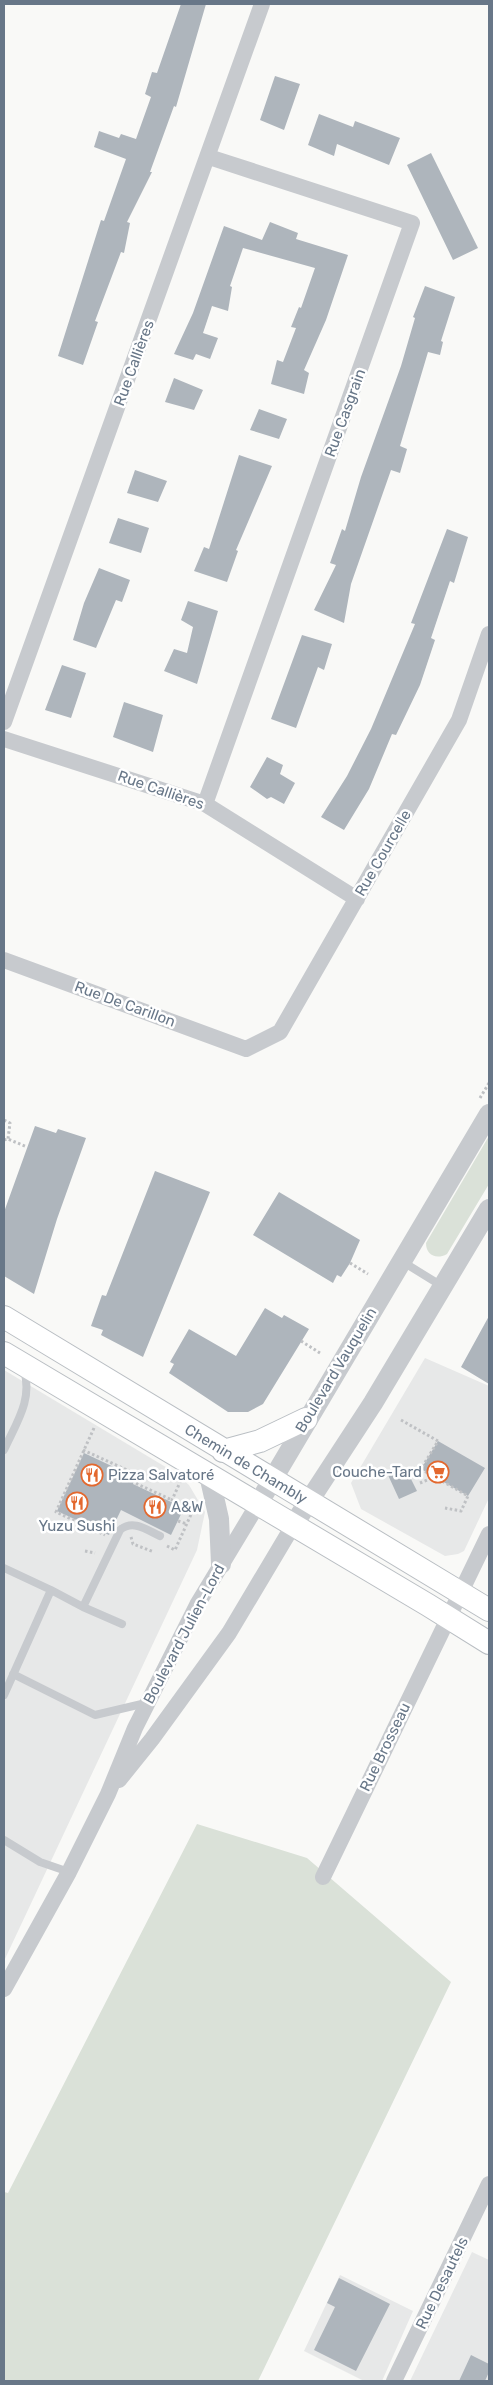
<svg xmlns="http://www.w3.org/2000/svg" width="493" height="2385" font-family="Rubik,sans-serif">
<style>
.built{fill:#e7e8e8}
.green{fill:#dae1d8}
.building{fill:#aeb5bc}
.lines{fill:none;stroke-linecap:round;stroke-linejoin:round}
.secondary-casing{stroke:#b9bec3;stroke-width:24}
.path{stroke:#bfc1c4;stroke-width:3;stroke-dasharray:2.5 2.5;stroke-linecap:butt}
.service{stroke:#c7cace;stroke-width:8}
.minor{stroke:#c7cace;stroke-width:16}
.tertiary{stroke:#c7cace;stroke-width:20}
.secondary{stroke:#fff;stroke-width:22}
.labels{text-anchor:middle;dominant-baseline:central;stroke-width:5;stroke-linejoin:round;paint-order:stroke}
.street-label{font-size:15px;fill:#687788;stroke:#fff}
.poi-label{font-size:15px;fill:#687788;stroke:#fff;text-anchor:start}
</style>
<rect width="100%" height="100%" fill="#f9f9f7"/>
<path class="built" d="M425 1358 489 1386V1498L464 1551 458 1554 445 1556 361 1509 351 1483Z
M4 1370 174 1472 189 1485 205 1512 197 1550 4 1961Z
M472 2252 489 2260V2381H410Z
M340 2275 413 2311 382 2381H364L304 2351Z"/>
<path class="green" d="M489 1136V1184L447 1254C436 1260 426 1255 426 1243Z
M197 1824 307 1858 451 1982 258 2381H4V2192L8 2193Z"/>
<path class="building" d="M181 4H206L176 107 174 106 150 172H152L127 222 130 223 124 253 121 252 95 321 98 322 83 365 58 356 101 220 104 221 126 159 94 147 99 131 119 138 121 134 136 139 151 97 145 94 152 72 157 73Z
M275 76 300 84 284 130 260 120Z
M319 114 353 127 355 121 400 138 389 165 337 144 334 156 308 145Z
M431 153 478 248 453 260 407 165Z
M270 222 298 233 296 239 348 255 326 320 304 370 309 373 304 394 271 384 277 360 283 362 296 328 291 327 299 307 301 308 315 268 243 248 230 286 232 287 228 311 212 306 203 333 218 338 210 359 196 354 193 360 174 354 193 313 224 226 262 240Z
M425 286 455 297 441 341 443 342 440 355 428 352 400 446 407 449 400 473 391 470 351 584 344 623 314 610 336 565 330 563 342 529 345 531 361 477 401 366 415 318 413 317Z
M174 378 203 390 194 410 165 402Z
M259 409 287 419 279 439 250 430Z
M239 455 272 466 236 550 238 551 227 582 194 571 204 547 209 549Z
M135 470 167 481 158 502 127 493Z
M118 518 149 528 141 553 109 543Z
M447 529 468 537 454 583 450 581 431 638 435 640 420 685 396 735 392 734 369 789 344 830 321 817 347 776 371 729 415 624 411 623Z
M99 568 130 580 122 602 116 600 96 648 73 640 84 603Z
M188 601 218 611 197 684 164 671 174 649 187 653 193 627 181 620Z
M302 635 332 644 324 670 318 667 296 728 271 719Z
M62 665 86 673 71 718 45 710Z
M124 702 163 715 153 752 113 737Z
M267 757 283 765 280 774 295 783 284 804 271 797 267 799 250 787Z
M35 1126 56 1133 58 1129 86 1138 57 1219 34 1294 4 1276V1212Z
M155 1171 210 1192 143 1357 101 1335 103 1330 91 1326 102 1295 106 1296Z
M279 1192 360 1240 350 1263 341 1277 337 1275 333 1283 253 1235Z
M265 1308 282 1318 284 1315 309 1329 263 1404 248 1412H228L169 1373 174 1364 170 1362 189 1329 236 1356Z
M489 1316V1384L461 1367Z
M438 1441 485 1468 468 1496 421 1469Z
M84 1453 135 1477 133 1484 184 1508 171 1535 121 1510 109 1535 57 1511Z
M405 1467 417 1491 399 1499 388 1475Z
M339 2278 390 2304 356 2371 314 2350 335 2307 327 2303Z
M471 2355 489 2364V2372L485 2381H459Z"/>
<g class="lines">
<g class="secondary-casing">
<path id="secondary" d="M4 1317 489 1610
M4 1353 428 1605 489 1643
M223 1451 260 1441 306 1419"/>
</g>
<path class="path" d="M480 1098 489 1083
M4 1120 10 1123 8 1139
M4 1140 8 1139 27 1147
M350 1263 368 1274
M301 1341 320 1353
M401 1420 438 1441 421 1469 468 1496 461 1511 445 1508
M94 1428 56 1512 105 1535
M83 1450 138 1475 135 1483 172 1500
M420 1483 434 1477
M178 1521 187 1524
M131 1537 133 1544 154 1552
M167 1546 175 1550 193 1510 172 1500 181 1480
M85 1551 95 1553"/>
<path class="service" d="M403 1262 442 1286
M4 1450C16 1423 33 1400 24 1370
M4 1568 51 1590 4 1695
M51 1590 83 1607 120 1530C133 1519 147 1530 160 1536
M83 1607 122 1624
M13 1674 95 1715 146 1703
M4 1840 40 1862 69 1872"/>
<path class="minor" d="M4 722 262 4
M4 739 205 804 357 899
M205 804 412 223 209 157
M4 960 246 1049 280 1032 459 720 489 634
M119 1780 152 1739 229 1633 294 1524
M323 1877 489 1534
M4 1989 69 1872 108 1794 135 1728 197 1605 258 1504
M394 2381 489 2184"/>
<path class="tertiary" d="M209 1475 219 1519 221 1564
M258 1504 489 1114
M294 1524 373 1403 489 1209"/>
<use href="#secondary" class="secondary"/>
</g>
<defs>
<g id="supermarket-ring" transform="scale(1.125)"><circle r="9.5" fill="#fff" stroke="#e3682e" stroke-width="1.5"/><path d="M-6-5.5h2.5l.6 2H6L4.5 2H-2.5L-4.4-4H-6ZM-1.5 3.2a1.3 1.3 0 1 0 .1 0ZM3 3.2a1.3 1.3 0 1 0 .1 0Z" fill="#e3682e"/></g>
<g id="restaurant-ring" transform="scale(1.125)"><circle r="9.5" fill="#fff" stroke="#e3682e" stroke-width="1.5"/><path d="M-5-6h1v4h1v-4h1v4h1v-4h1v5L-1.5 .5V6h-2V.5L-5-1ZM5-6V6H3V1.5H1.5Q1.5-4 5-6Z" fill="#e3682e"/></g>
</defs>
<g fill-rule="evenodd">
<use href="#supermarket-ring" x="438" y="1472"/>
<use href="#restaurant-ring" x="92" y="1475"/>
<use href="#restaurant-ring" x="77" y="1503"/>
<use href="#restaurant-ring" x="155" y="1507"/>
</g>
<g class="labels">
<g class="street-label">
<text transform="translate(134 363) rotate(-70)">Rue Callières</text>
<text transform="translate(345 413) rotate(-70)">Rue Casgrain</text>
<text transform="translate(161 790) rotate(19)">Rue Callières</text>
<text transform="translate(383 853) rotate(-60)">Rue Courcelle</text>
<text transform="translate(125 1004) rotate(20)">Rue De Carillon</text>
<text transform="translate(336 1370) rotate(-59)">Boulevard Vauquelin</text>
<text transform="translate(246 1464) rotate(31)">Chemin de Chambly</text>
<text transform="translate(184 1634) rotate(-62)">Boulevard Julien-Lord</text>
<text transform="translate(385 1747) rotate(-64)">Rue Brosseau</text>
<text transform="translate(442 2283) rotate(-64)">Rue Desautels</text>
</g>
<g class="poi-label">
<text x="422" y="1472" text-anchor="end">Couche-Tard</text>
<text x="108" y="1475">Pizza Salvatoré</text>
<text x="171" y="1507">A&amp;W</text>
<text x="77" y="1526" text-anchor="middle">Yuzu Sushi</text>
</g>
</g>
<rect width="493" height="2385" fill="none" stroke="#687788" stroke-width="10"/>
</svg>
